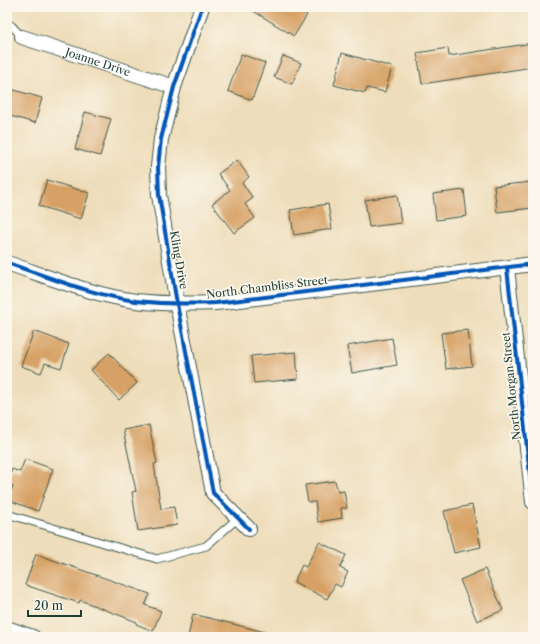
<svg xmlns="http://www.w3.org/2000/svg" width="540" height="644" font-family="'Libre Caslon Text',serif">
<style>
.building{fill:#d7a165}
.lines{fill:none;stroke-linecap:round;stroke-linejoin:round}
.service-casing{stroke:#3e5548;stroke-width:9}
.minor-casing{stroke:#3e5548;stroke-width:16}
.service{stroke:#fff;stroke-width:7}
.minor{stroke:#fff;stroke-width:14}
.cycleway-casing{stroke:#fbf7ec;stroke-width:6}
.cycleway{stroke:#0057b8;stroke-width:4}
.labels{text-anchor:middle;dominant-baseline:central;stroke-width:3.5;stroke-linejoin:round;paint-order:stroke}
.street-label{font-size:11px;fill:#1f3d34;stroke:#fbf7ec}
</style>
<rect width="100%" height="100%" fill="#fbf7ec"/>
<filter id="ink" filterUnits="userSpaceOnUse"><feTurbulence type="fractalNoise" baseFrequency=".025" numOctaves="2"/><feDisplacementMap in="SourceGraphic" scale="8" xChannelSelector="R" yChannelSelector="G"/><feConvolveMatrix kernelMatrix="1 2 1 2 8 2 1 2 1" color-interpolation-filters="sRGB"/></filter>
<filter id="wash" filterUnits="userSpaceOnUse"><feTurbulence type="fractalNoise" baseFrequency=".012" numOctaves="4" result="noise"/><feDisplacementMap in="SourceGraphic" scale="16" xChannelSelector="R" yChannelSelector="G"/><feGaussianBlur stdDeviation="0.9" result="paint"/><feColorMatrix in="noise" values="0 0 0 0 0 0 0 0 0 0 0 0 0 0 0 0 0 1.4 0 .05"/><feComposite in="paint" operator="in"/></filter>
<g filter="url(#wash)">
<rect width="100%" height="100%" fill="#eeddba"/>
<g id="blocks">
<path class="building" d="M247 7H295L307 15 294 36Z
M533 43V67L422 84 417 53 448 48 449 56Z
M342 53 392 67 385 92 367 88 365 93 334 85Z
M241 54 265 63 252 100 228 91Z
M283 56 301 63 292 84 274 77Z
M7 88 42 98 35 123 7 115Z
M85 112 111 119 100 156 75 149Z
M237 160 249 177 242 183 253 198 245 204 255 218 234 233 212 204 230 190 218 174Z
M47 180 89 193 81 219 39 206Z
M531 182 533 208 497 212 494 186Z
M464 190 467 216 436 220 433 194Z
M397 195 401 223 369 227 365 200Z
M328 204 332 229 294 235 290 210Z
M468 330 472 366 446 369 441 333Z
M34 331 69 344 61 368 45 363 41 373 21 366Z
M392 338 397 365 352 373 347 346Z
M296 352 298 379 254 383 251 356Z
M109 353 137 383 119 400 91 370Z
M149 425 157 463 154 464 161 509 174 507 177 525 138 531 132 492 136 491 123 430Z
M25 459 53 469 38 511 8 500 13 486 7 484 12 469 20 472Z
M335 481 338 492 344 491 347 508H341L342 518 318 522 315 502H308L305 485Z
M472 505 481 547 454 553 444 511Z
M319 542 346 555 340 568 348 572 341 587 335 584 327 599 294 582 302 565 306 567Z
M36 554 150 594 145 605 161 611 153 631 136 624 137 622 80 600 79 603 25 585Z
M485 569 503 610 477 621 460 580Z
M193 614 265 632 264 637H188Z"/>
</g>
</g>
<g filter="url(#ink)">
<use href="#blocks" fill-opacity="0" stroke="#3e5548" stroke-width="1"/>
<g class="lines">
<g class="service-casing">
<path id="service" d="M7 23 12 26 22 37
M7 514 157 559 206 546 238 518"/>
</g>
<g class="minor-casing">
<g id="minor">
<path d="M202 7 174 87 161 139 158 167 159 195 177 304 213 493 249 529"/>
<path id="s1" d="M22 37 174 87"/>
<path d="M7 263C49 277 92 295 136 301 163 304 189 304 216 303L533 264"/>
<path d="M507 268 533 502"/>
<path d="M7 628 33 637"/>
</g>
</g>
<use href="#service" class="service"/>
<use href="#minor" class="minor"/>
<g class="cycleway-casing">
<path id="cycleway" d="M202 7 174 87 161 139 158 167 159 195 177 304 213 493 249 529
M7 263C49 277 92 295 136 301 163 304 189 304 216 303L533 264
M507 268 533 502"/>
</g>
<use href="#cycleway" class="cycleway"/>
</g>
</g>
<g class="labels">
<g class="street-label">
<text stroke="none"><textPath href="#s1" startOffset="80">Joanne Drive</textPath></text>
<text transform="translate(179 260) rotate(80)">Kling Drive</text>
<text transform="translate(267 287) rotate(-7)">North Chambliss Street</text>
<text transform="translate(511 386) rotate(-96)">North Morgan Street</text>
</g>
</g>
<rect width="540" height="644" fill="none" stroke="#fbf7ec" stroke-width="24"/>
<path d="M28 610v6h53v-6" fill="none" stroke="#1f3d34" stroke-width="2"/>
<text x="34" y="610" font-size="12" fill="#1f3d34" stroke="#fbf7ec" stroke-width="3" paint-order="stroke">20 m</text>
</svg>
